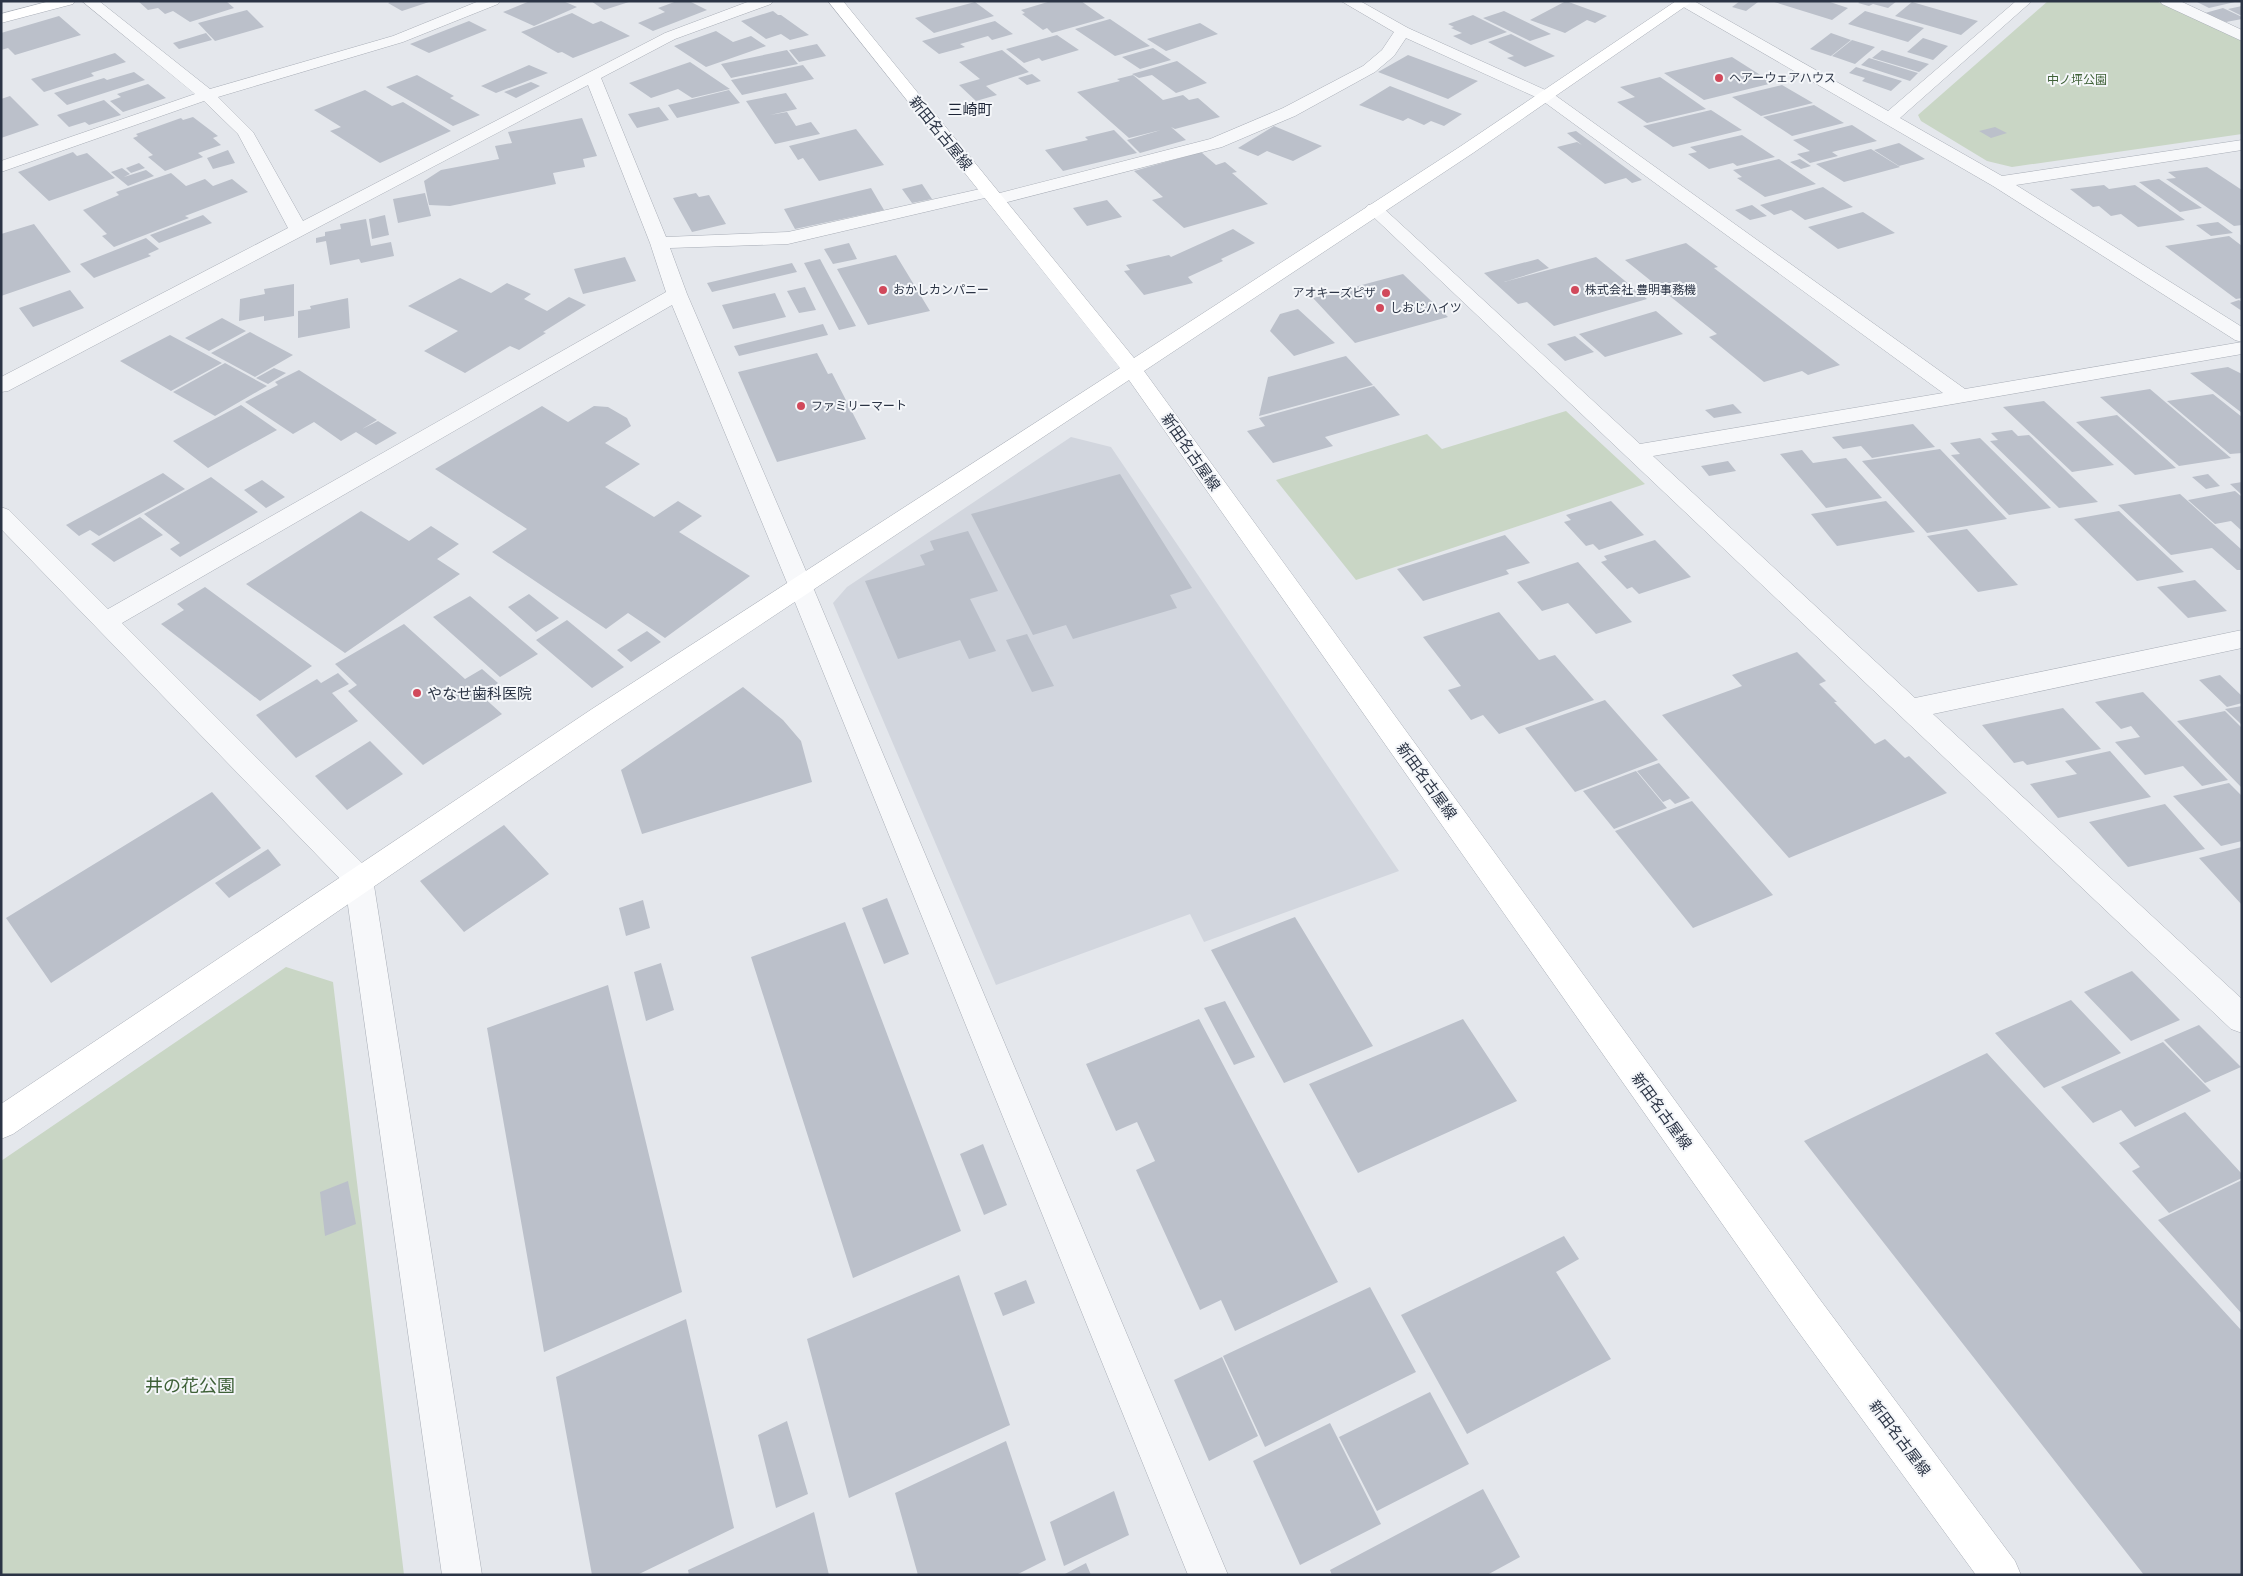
<svg xmlns="http://www.w3.org/2000/svg" width="2243" height="1576" font-family="'Public Sans','Noto Sans JP',sans-serif">
<style>
.built{fill:#d2d6de}
.green{fill:#c9d6c5}
.building{fill:#bbc0ca}
.lines{fill:none;stroke-linecap:round;stroke-linejoin:round}
.street-casing{stroke:#a9aeb7;stroke-width:1}
.secondary-casing{stroke:#a9aeb7;stroke-width:1}
.street{fill:#f7f8fa;fill-rule:evenodd}
.secondary{fill:#fff;fill-rule:evenodd}
.poi-dot{fill:#d1495b;stroke:#f4f6f9;stroke-width:2}
.labels{text-anchor:middle;dominant-baseline:central;stroke-width:4;stroke-linejoin:round;paint-order:stroke}
.far-poi-label{font-size:12px;fill:#2b3445;stroke:#f4f6f9;text-anchor:start}
.far-park-label{font-size:12px;fill:#3f6138;stroke:#f4f6f9}
.far-quarter-label{font-size:15px;fill:#1d2536;stroke:#f4f6f9}
.street-label{font-size:15px;fill:#2b3445;stroke:#f4f6f9}
.poi-label{font-size:15px;fill:#2b3445;stroke:#f4f6f9;text-anchor:start}
.near-park-label{font-size:18px;fill:#3f6138;stroke:#f4f6f9}
</style>
<rect width="100%" height="100%" fill="#e4e7ec"/>
<path class="built" d="M1071 437 1111 447 1399 871 1204 942 1190 914 996 985 833 603 847 587Z"/>
<path class="green" d="M2048 1H2156L2242 41V134L2012 167 1987 161 1921 121 1918 115Z
M1566 411 1645 484 1356 580 1276 480 1427 434 1442 449Z
M286 967 333 982 404 1575H1V1161Z"/>
<path class="building" d="M138 1H226L234 8 190 22 173 11 165 14 158 8 148 10Z
M392 1H429V2L402 11 388 3Z
M530 1H563L577 7 534 26 503 12Z
M591 1H629V2L604 10Z
M677 1H689L707 10 653 31 638 23 665 12 658 8Z
M1051 1H1081L1105 18 1052 33 1047 28 1043 30 1022 14 1025 13 1021 10Z
M1566 1 1607 16 1595 23 1587 20 1565 33 1530 20Z
M1740 1H1754L1758 2 1746 11 1732 7Z
M1771 1H1827L1848 8 1832 20Z
M1861 1H1897L1888 8 1873 4 1869 6 1858 3Z
M2195 1H2235V2L2209 8Z
M975 2 994 16 934 33 915 18Z
M1912 2 1978 21 1961 35 1895 16Z
M2242 6V16L2228 9Z
M2223 8 2242 17V19L2226 22 2205 13Z
M247 10 264 27 215 41 198 23Z
M773 11 778 15H781L809 35 790 40 781 34 766 39 741 21Z
M1504 11 1551 34 1530 41 1483 18Z
M1865 11 1924 28 1908 42 1848 24Z
M572 13 593 24 601 21 630 36 573 58 562 52 558 53 521 32Z
M1473 15 1507 32 1471 45 1453 36 1462 33 1451 28 1454 27 1448 24Z
M59 16 81 35 15 55 8 48 1 50V33Z
M1110 19 1150 46 1115 56 1075 29Z
M469 21 487 30 429 53 410 44Z
M995 21 1013 34 992 40 988 36 960 44 965 47 939 54 922 41Z
M1200 23 1218 34 1166 51 1147 39Z
M716 31 733 42 751 36 766 46 706 67 674 46Z
M206 33 212 40 179 49 173 43Z
M1831 33 1851 40 1831 56 1810 49Z
M1511 34 1555 56 1525 67 1507 58 1514 56 1488 42Z
M1057 35 1079 50 1042 61 1039 58 1024 63 1006 49Z
M1923 38 1948 46 1933 60 1907 52Z
M1852 40 1875 47 1855 64 1832 56Z
M817 44 826 56 799 62 789 50Z
M1153 48 1171 60 1140 69 1122 57Z
M787 50 798 64 731 78 721 64Z
M1002 50 1029 72 986 86 997 95 976 101 959 85 980 79 959 62Z
M1882 50 1929 64 1919 72 1872 58Z
M115 53 126 62 91 73 94 76 44 92 31 79Z
M1408 55 1478 81 1448 99 1378 72Z
M1732 57 1773 83 1704 100 1664 73Z
M1869 58 1918 73 1910 81 1861 65Z
M1177 61 1207 83 1176 93 1152 75 1139 78 1132 74Z
M690 62 730 89 692 98 678 89 651 98 629 83Z
M529 65 548 73 496 93 481 86Z
M803 65 814 79 742 95 731 80Z
M1856 67 1902 81 1891 91 1862 81 1865 78 1849 73Z
M134 72 145 80 67 105 54 93 104 78 107 80Z
M1032 74 1041 81 1027 85 1018 78Z
M417 75 454 96 450 98 480 115 453 126 386 87Z
M1133 75 1163 100 1183 95 1189 100 1198 98 1220 117 1175 129 1171 127 1186 140 1140 153 1127 140 1161 130 1129 138 1077 92 1120 81 1117 79Z
M1660 77 1706 109 1647 123 1617 102 1635 97 1620 87Z
M531 82 540 86 516 98 504 92Z
M148 84 166 98 123 112 110 101 121 97 117 94Z
M1782 85 1813 103 1761 116 1732 97Z
M1390 86 1462 114 1444 126 1431 121 1424 125 1408 118 1403 121 1359 105Z
M365 90 392 106 403 102 451 131 380 163 330 131 341 127 314 110Z
M729 90 740 103 677 118 668 105Z
M786 93 797 109 770 115 787 112 796 126 811 122 820 134 775 144 746 101Z
M10 96 39 125 1 138V99Z
M104 100 121 115 89 125 85 122 69 127 57 115Z
M1814 105 1844 123 1792 136 1763 117Z
M659 107 669 120 637 128 628 114Z
M1711 110 1742 130 1673 147 1643 126Z
M193 117 218 136 213 138 221 145 198 153 203 157 165 171 148 157 153 155 133 138 138 136 136 134 181 118 183 120Z
M582 118 597 156 583 159 585 167 553 173 556 184 450 206 429 205 424 181 441 170 499 159 495 146 512 143 508 132Z
M1852 125 1877 141 1832 152 1838 156 1810 163 1797 154 1810 151 1793 140Z
M1274 126 1322 146 1293 161 1267 151 1258 156 1238 148Z
M1995 127 2007 133 1991 138 1979 131Z
M856 129 884 165 819 181 803 158 798 160 789 146Z
M1114 130 1137 153 1063 171 1045 150 1088 140 1085 137Z
M1576 131 1591 142 1642 180 1632 183 1626 178 1605 184 1557 147 1577 142 1582 145 1567 133Z
M1742 135 1775 157 1737 166 1733 163 1709 169 1688 154 1697 152 1690 147Z
M1899 143 1925 159 1899 166 1874 150Z
M1871 149 1900 167 1844 182 1816 164Z
M228 150 235 163 213 169 207 158Z
M73 152 77 156 87 153 115 178 49 201 18 172Z
M1201 152 1216 165 1225 162 1237 172 1232 173 1268 204 1184 228 1152 200 1163 197 1134 171Z
M1779 159 1816 184 1765 197 1737 178 1742 177 1733 170Z
M1800 159 1811 166 1801 169 1790 162Z
M139 163 145 168 131 173 126 168Z
M2207 167 2242 190V225L2234 226 2166 179 2176 178 2168 172Z
M122 168 130 174 124 177 146 170 154 176 128 186 111 172Z
M171 173 186 186 205 179 213 186 232 179 248 192 185 216 189 218 114 247 102 236 107 234 83 210 119 195 116 192Z
M2159 179 2202 208 2180 212 2139 182Z
M922 184 932 199 912 203 902 189Z
M2104 185 2109 189 2135 185 2185 220 2138 227 2121 214 2111 216 2099 206 2093 207 2070 189Z
M1823 187 1853 207 1805 220 1791 210 1774 215 1760 205Z
M871 188 884 210 795 229 784 209Z
M425 193 431 216 398 223 393 199Z
M696 193 699 197 709 195 726 224 692 232 673 198Z
M1107 200 1122 217 1087 226 1073 208Z
M1752 205 1767 216 1750 220 1735 210Z
M1863 212 1895 233 1838 249 1808 227Z
M203 215 212 223 159 243 150 235Z
M385 215 389 235 372 239 369 219Z
M366 219 371 246 391 242 394 256 361 263 359 259 330 265 326 241 316 243V238L325 236V232L341 229 340 224Z
M2218 222 2233 233 2211 236 2196 225Z
M34 224 71 272 1 296V234Z
M1233 229 1255 243 1221 259 1223 261 1188 277 1193 283 1144 295 1124 271 1130 270 1126 265 1169 255 1171 257Z
M2229 236 2242 246V298L2236 299 2165 246Z
M146 238 159 249 148 254 151 256 94 278 80 264Z
M849 243 857 259 833 264 824 249Z
M1686 243 1718 267 1714 268 1840 365 1808 375 1802 371 1764 382 1709 337 1717 334 1625 260Z
M896 255 930 311 868 325 837 269Z
M625 257 636 281 583 294 574 269Z
M1596 257 1647 299 1554 326 1527 302 1518 304 1484 273 1538 259 1549 268 1504 282Z
M820 259 856 326 839 330 804 263Z
M792 263 797 272 712 292 707 283Z
M1403 274 1448 317 1355 343 1313 298Z
M460 278 491 293 507 283 531 294 524 299 547 311 569 297 586 305 543 332 546 333 519 350 510 346 465 373 424 351 458 331 408 306Z
M294 284V316L264 321V316L239 321 240 299 265 294 264 289Z
M805 287 816 310 799 313 787 291Z
M70 290 84 308 33 327 19 308Z
M775 293 786 317 733 329 722 305Z
M348 298 350 328 298 338V311L311 309 310 306Z
M2239 300 2242 302V311L2230 303Z
M1298 309 1335 343 1294 356 1270 331 1280 314Z
M1656 311 1683 334 1605 357 1579 334Z
M222 318 246 331 209 351 185 338Z
M823 324 828 335 739 356 734 346Z
M250 332 293 355 255 377 211 353Z
M170 335 222 363 171 391 120 361Z
M1575 336 1594 352 1565 361 1547 344Z
M817 353 828 374 832 373 866 439 777 462 738 372Z
M1346 356 1373 385 1259 416 1268 377Z
M225 363 267 386 215 416 173 392Z
M2228 367 2242 374V413L2190 373Z
M274 368 286 373 268 384 256 378Z
M299 370 377 420 362 429 378 421 397 433 376 445 356 432 341 441 314 422 293 434 245 402 278 385 275 382Z
M1374 386 1400 415 1325 437 1333 446 1273 463 1247 431 1265 426 1259 418Z
M2150 389 2231 458 2179 466 2100 397Z
M2213 394 2242 417V453L2230 454 2167 401Z
M2044 401 2114 465 2072 472 2003 407Z
M1733 404 1742 413 1714 418 1705 410Z
M241 405 277 430 208 468 173 441Z
M542 406 568 422 594 406 608 407 627 418 631 426 605 443 640 464 605 487 654 517 678 501 702 516 679 532 750 576 665 638 628 613 606 629 492 552 527 529 435 469Z
M2117 415 2176 468 2135 475 2076 422Z
M1913 424 1935 447 1872 458 1861 446 1843 449 1832 437Z
M2012 430 2018 436 2029 435 2098 502 2059 508 1990 441 1998 440 1991 433Z
M1980 438 2051 508 2009 515 1951 455 1960 454 1950 443Z
M1940 449 2007 519 1927 533 1862 461Z
M1802 450 1813 463 1846 458 1882 498 1826 508 1780 454Z
M1728 461 1736 471 1709 476 1701 466Z
M163 473 185 489 99 536 90 530 79 536 66 525Z
M1120 474 1192 588 1170 595 1177 608 1073 639 1066 625 1033 635 971 514Z
M2208 474 2220 486 2206 489 2192 477Z
M211 477 258 512 180 557 170 549 180 543 144 514Z
M262 480 285 497 266 508 244 490Z
M2242 482V495L2230 484Z
M2235 491 2242 497V531L2231 521 2215 524 2188 500Z
M2180 494 2242 550V570H2237L2212 548 2171 555 2118 505Z
M1611 501 1644 535 1599 550 1593 544 1586 546 1564 522 1571 520 1566 515Z
M1886 501 1915 532 1837 546 1811 514Z
M361 511 409 541 431 526 459 544 437 559 460 574 345 653 246 584Z
M2119 511 2184 572 2137 581 2074 519Z
M140 517 163 535 114 562 91 544Z
M1967 529 2018 585 1978 592 1927 536Z
M968 531 998 591 970 599 996 651 969 659 960 640 898 659 865 581 925 565 920 555 934 550 930 541Z
M1505 535 1530 563 1506 570 1509 574 1423 601 1397 569Z
M1655 540 1691 577 1639 594 1632 587 1627 589 1601 562 1607 560 1604 556Z
M1578 562 1632 622 1596 634 1568 603 1542 611 1517 582Z
M2195 580 2227 611 2188 618 2157 587Z
M205 587 281 643 312 666 260 701 161 624 184 610 177 604Z
M529 594 559 618 536 632 508 607Z
M470 596 538 654 500 677 433 617Z
M1499 612 1539 660 1555 655 1594 700 1499 734 1483 715 1471 720 1448 690 1461 686 1423 637Z
M567 620 624 667 592 688 536 640Z
M404 624 465 679 482 669 498 683 481 695 502 714 423 765 348 691 357 685 335 664Z
M647 631 661 642 631 662 617 650Z
M1027 634 1054 686 1032 692 1006 640Z
M1797 652 1826 681 1819 684 1837 702H1834L1875 744 1885 739 1905 758 1909 756 1947 793 1789 858 1662 715 1742 686 1732 675Z
M338 673 349 684 332 693 358 721 296 758 256 715 317 679 321 683Z
M2220 675 2242 696V703L2227 707 2199 680Z
M743 687 783 720 801 741 812 782 642 834 621 770Z
M2143 692 2228 780 2202 786 2183 766 2145 775 2115 742 2140 737 2131 726 2121 729 2095 702Z
M1605 700 1658 760 1575 792 1525 728Z
M2242 706V725L2225 709Z
M2063 708 2101 749 2027 765 2023 761 2014 763 1982 725Z
M2225 711 2242 728V788L2177 721Z
M370 741 403 774 347 810 315 776Z
M2110 751 2151 797 2058 818 2030 784 2077 774 2065 761Z
M1659 763 1690 798 1675 804 1670 799 1663 802 1637 771Z
M1636 771 1667 808 1614 829 1583 791Z
M2229 783 2242 796V841L2221 846 2173 796Z
M212 792 261 848 51 983 6 918Z
M1692 801 1773 895 1693 928 1615 831Z
M2165 804 2205 849 2128 867 2089 822Z
M504 825 549 874 464 932 420 881Z
M2242 847V905L2199 858Z
M268 849 281 865 229 898 215 883Z
M887 898 909 954 884 964 862 908Z
M643 900 650 928 626 936 619 908Z
M1295 917 1373 1046 1284 1083 1211 950Z
M845 922 961 1231 853 1278 751 957Z
M661 963 674 1010 646 1021 634 972Z
M2132 971 2180 1020 2131 1041 2084 992Z
M608 985 682 1292 544 1352 487 1028Z
M2071 1000 2121 1053 2044 1088 1995 1033Z
M1225 1001 1255 1057 1234 1065 1204 1008Z
M1199 1019 1338 1282 1235 1331 1221 1300 1200 1310 1136 1170 1155 1161 1137 1122 1116 1131 1086 1064Z
M1463 1019 1517 1101 1358 1173 1309 1084Z
M2199 1025 2241 1067 2205 1083 2164 1040Z
M2163 1042 2211 1091 2135 1127 2121 1110 2093 1123 2061 1087Z
M1987 1053 2242 1331V1575H2144L1804 1141Z
M2185 1112 2242 1174V1178L2169 1213 2132 1171 2140 1167 2119 1143Z
M983 1144 1007 1205 984 1215 960 1154Z
M2242 1180V1314L2158 1220Z
M348 1181 356 1224 325 1236 320 1192Z
M1564 1236 1579 1259 1556 1272 1611 1359 1467 1434 1401 1315Z
M959 1275 1010 1425 849 1498 807 1339Z
M1026 1280 1035 1303 1003 1316 994 1293Z
M1370 1287 1416 1372 1265 1447 1223 1356Z
M686 1319 734 1528 637 1575H592L556 1377Z
M1222 1357 1258 1436 1209 1461 1174 1380Z
M1430 1392 1469 1464 1377 1511 1339 1437Z
M787 1421 808 1494 776 1508 758 1435Z
M1330 1423 1381 1524 1300 1565 1253 1461Z
M1006 1441 1046 1560 1016 1575H918L895 1493Z
M1483 1489 1520 1557 1487 1575H1332L1330 1570Z
M1114 1491 1129 1535 1064 1566 1050 1522Z
M814 1512 829 1575H689L688 1570Z
M1086 1563 1091 1575H1063Z"/>
<g class="lines">
<g class="street-casing">
<path id="street" d="M82 1H99L210 89 393 36 479 1H500L498 4 403 42 218 97 253 132 303 221 665 33 750 1H773L771 4 675 39 601 78 666 237 788 232 989 187 995 188 998 192 996 194 1210 139 1283 108 1363 66 1382 50 1394 32 1341 1H1360L1408 28 1552 93 1965 389 2242 342 2235 340 1993 186 1680 5 1678 2 1694 1 1888 111 2016 1H2032L1900 118 2002 176 2242 140V150L2016 185 2242 327V354L1653 456 1915 698 2242 630V648L1933 714 2242 999V1033L2231 1029 1365 209 1368 205 1374 204 1380 205 1640 444 1943 393 1540 99 1406 38 1394 56 1375 72 1295 116 1222 147 996 205 990 204 987 200 989 197 788 244 670 248 687 294 812 585 1228 1575H1188L788 585 672 305 122 623 369 870 373 879 482 1575H442L345 884 1 529V507L9 510 108 609 666 292 650 243 588 85 8 391 1 392V377L288 228 238 134 204 101 1 172V161L195 94Z
M2160 1H2180L2242 30V41L2162 4Z"/>
</g>
<g class="secondary-casing">
<path id="secondary" d="M50 1H75L73 4 1 23V14Z
M828 1H843L1134 358 1461 146 1676 1H1693L1473 153 1144 371 1818 1297 2015 1561 2021 1575H1976L1792 1323 1129 380 611 724 13 1134 1 1139V1104L592 709 1120 368Z"/>
</g>
<use href="#street" class="street"/>
<use href="#secondary" class="secondary"/>
</g>
<g class="poi-dot">
<circle cx="1719" cy="78" r="5"/>
<circle cx="883" cy="290" r="5"/>
<circle cx="1575" cy="290" r="5"/>
<circle cx="1386" cy="293" r="5"/>
<circle cx="1380" cy="308" r="5"/>
<circle cx="801" cy="406" r="5"/>
<circle cx="417" cy="693" r="5"/>
</g>
<g class="labels">
<g class="far-poi-label">
<text x="1729" y="78">ヘアーウェアハウス</text>
<text x="893" y="290">おかしカンパニー</text>
<text x="1585" y="290">株式会社 豊明事務機</text>
<text x="1376" y="293" text-anchor="end">アオキーズピザ</text>
<text x="1390" y="308">しおじハイツ</text>
<text x="811" y="406">ファミリーマート</text>
</g>
<g class="far-park-label">
<text x="2077" y="80">中ノ坪公園</text>
</g>
<g class="far-quarter-label">
<text x="970" y="109">三崎町</text>
</g>
<g class="street-label">
<text transform="translate(941 133) rotate(51)">新田名古屋線</text>
<text transform="translate(1191 452) rotate(55)">新田名古屋線</text>
<text transform="translate(1427 781) rotate(54)">新田名古屋線</text>
<text transform="translate(1662 1111) rotate(54)">新田名古屋線</text>
<text transform="translate(1900 1438) rotate(53)">新田名古屋線</text>
</g>
<g class="poi-label">
<text x="427" y="693">やなせ歯科医院</text>
</g>
<g class="near-park-label">
<text x="190" y="1385">井の花公園</text>
</g>
</g>
<rect width="2243" height="1576" fill="none" stroke="#2b3445" stroke-width="5"/>
</svg>
